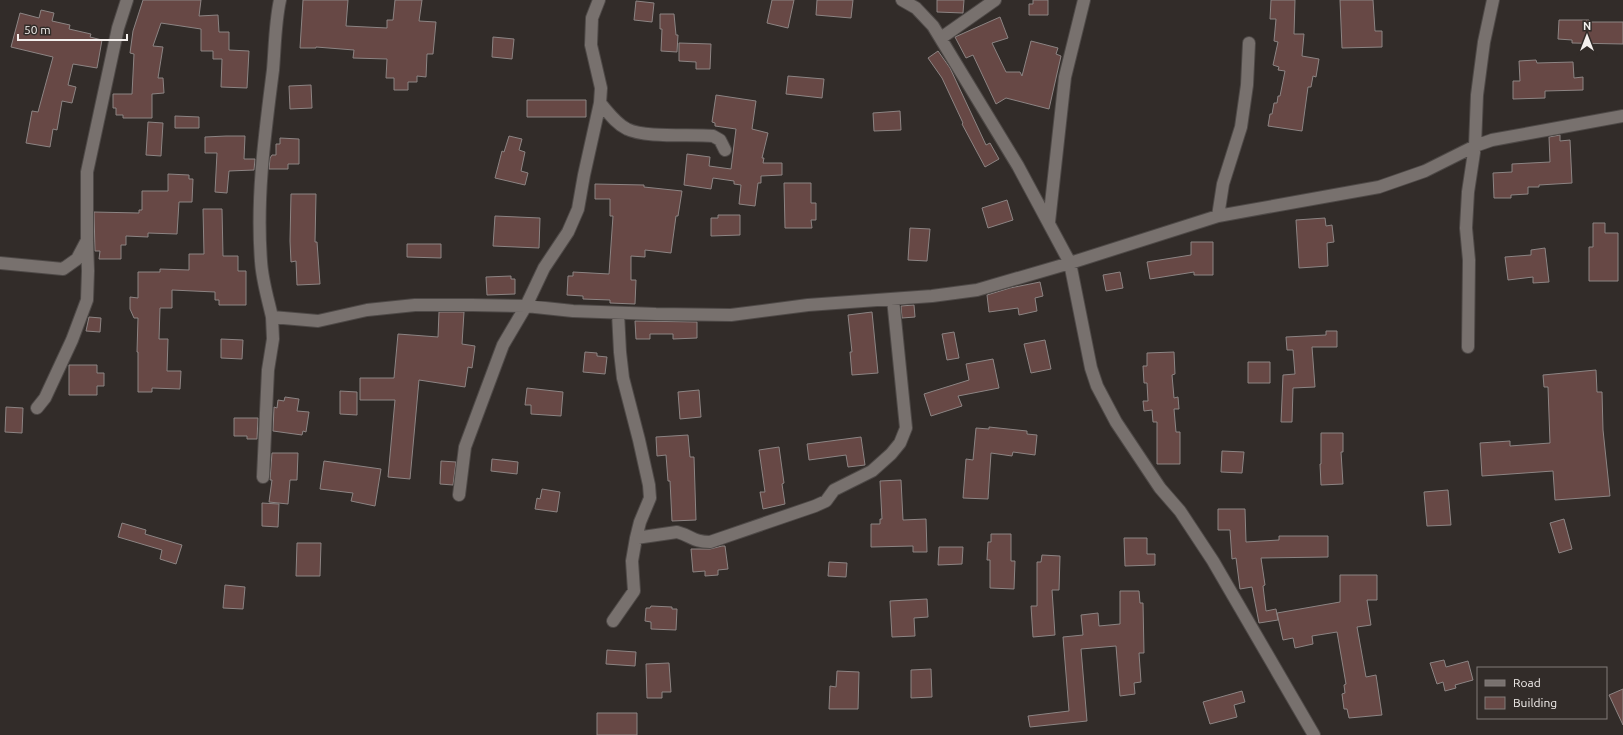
<svg xmlns="http://www.w3.org/2000/svg" width="1623" height="735" font-family="Ubuntu,sans-serif">
<style>
.building{fill:#674845;stroke:#8c8483}
.lines{fill:none;stroke-linecap:round;stroke-linejoin:round}
.minor-casing{stroke:#4e4947;stroke-width:14}
.minor{stroke:#78716e;stroke-width:12}
</style>
<rect width="100%" height="100%" fill="#322c29"/>
<path class="building" d="M143 0H201L199 16 218 15 219 32H229V50L249 51 247 88 221 87 222 59H213V51H201V29L161 23 153 46 163 47 158 78H163L164 93 152 94V118H123V115H116V108H113V94H132L134 54 130 53 133 31Z
M303 0H348L346 26 387 28V20H393L395 0H422L419 21 436 22 433 54H427L426 77 417 76V82H408V90H394V78H386L387 59 353 58 354 50 316 47V48H300Z
M772 0H794L788 28 767 23Z
M817 0H853L851 18 816 15Z
M937 0H964L963 13 937 12Z
M1033 0H1048V15H1029V4H1033Z
M1271 0H1295L1294 34H1304L1302 56 1319 59 1316 77 1313 76 1311 87H1308L1302 131 1268 126 1270 114H1272L1274 103H1277L1278 96H1280L1285 71 1278 70 1279 67 1273 65 1278 42 1274 41 1276 19H1270Z
M1340 0H1373L1375 31H1382V47L1342 48Z
M636 1 654 3 652 22 634 20Z
M41 10 54 13 52 21 70 25 69 29 91 34 90 37 102 40 97 68 73 64 68 85 76 87 72 103 62 101 57 130 53 129 50 147 26 143 32 111 38 112 53 57 11 47 20 13 39 18Z
M660 14H674L676 35H678L677 52 661 51 662 29H660Z
M1000 17 1008 38 992 43 1006 72H1020L1022 76 1031 41 1058 48 1056 54 1061 56 1049 109 1006 98 996 104 973 55 966 58 955 37Z
M1559 20H1589V22H1623V44L1572 43V40L1558 39Z
M493 37 514 39 512 59 492 57Z
M679 43 711 44 710 69H696V62L679 61Z
M938 51 950 68 986 145 990 143 999 159 985 167 962 124 963 123 942 78 928 58Z
M1536 60 1537 63 1573 62 1574 78 1583 77V90L1545 91V98L1513 99V81H1520L1519 61Z
M788 76 824 79 822 98 786 94Z
M311 85 312 108 290 109 289 86Z
M716 95 756 101 752 129 768 133 762 158H764L763 163H782V175L761 176V183H758L755 206 739 204 741 185 734 184V181L713 178 711 189 684 185 687 154 710 157 709 166 731 169 736 129 715 126V123L712 122Z
M527 100H586V117H527Z
M900 111 901 130 874 131 873 113Z
M175 116 199 117V128H175Z
M148 122 163 123 161 156 146 155Z
M1560 135V141L1570 140 1572 183 1539 185V187H1528V194L1511 195V198H1494L1493 173 1512 172V164L1550 162 1549 137Z
M226 136H245L244 159H255L254 170 229 171 227 193 215 192 217 153H205V137Z
M509 136 522 139 519 150 525 152 521 171 528 173 525 185 495 178 502 151 504 152Z
M280 138 299 139V164H288V169H269L270 158 272 155H276V144H280Z
M168 174 189 175V179H193L192 202H179L177 234 148 233V237L126 236V245H121V259H99L100 251H95L94 212 139 213V210H142V191H168Z
M784 183H811V203H816V220H811L812 228H785Z
M595 184 644 185V187L682 191 678 216H676L671 253 645 250V257L631 256V280H636L635 304 610 303V300L583 299V296L567 295 568 276H573V272L609 274 613 216H610V199H595Z
M291 194H316L315 242H317L320 284 297 285 296 261 291 262 290 241Z
M1007 200 1013 220 988 228 982 208Z
M203 209H222L223 256H238V271H246V305H219V300H215V292L172 290V308H160L159 339H168L167 371H181L180 389 152 388V392H138V352H137L138 318H134L130 309V297L138 298V272H160V269L189 270V254H204Z
M718 215H740V235L711 236V218H718Z
M495 216 540 218 539 248 493 246Z
M1325 218 1326 226 1332 225 1334 242 1327 243 1328 266 1299 268 1296 220Z
M1593 223H1605V233H1618V281H1589V247H1593Z
M910 228 930 229 927 261 908 260Z
M1191 242H1213V275H1194V272L1150 279 1147 262 1191 255Z
M407 244H441V258L407 257Z
M1545 248 1549 282 1533 283V277L1508 280 1505 257 1531 255V250Z
M1120 272 1123 288 1106 291 1103 275Z
M511 276V279H515V294L487 295 486 277Z
M1040 282 1043 296 1035 298 1037 311 1019 315 1018 308 989 312 987 295 1010 288Z
M914 305 915 317 902 318 901 306Z
M439 312H464L462 344 475 346 472 368 468 367 465 387 419 380 410 479 388 477 395 400H360V378H394L398 334 438 337Z
M872 312 878 373 852 375 850 352H852L848 315Z
M89 317 101 318 100 332 86 331Z
M635 321 697 322V338L673 339V334H650V339H636Z
M1326 331H1337V347H1312L1315 387 1293 388 1292 422H1281L1283 375 1295 374 1293 350H1287L1286 337 1326 335Z
M954 332 959 358 947 360 942 334Z
M221 339 243 340 242 359 221 358Z
M1045 340 1051 369 1031 373 1024 344Z
M585 352 597 353V356L607 357 605 374 583 372Z
M1174 352 1175 374 1172 375 1174 398 1178 397 1179 409H1174L1176 432H1180V464H1157V422H1153L1152 410 1144 411 1143 401H1148L1147 383H1144L1143 366H1147V353Z
M993 359 999 388 958 396 962 406 931 416 924 394 969 380 966 364Z
M1248 362H1270V383H1248Z
M69 365H97V373H104V386H97V395H69Z
M1596 370 1597 392H1602L1603 430 1610 496 1555 500 1553 471 1482 476 1480 443 1510 441V446L1550 443 1548 387H1544L1543 375Z
M527 388 563 392 561 416 531 414V405H525Z
M699 390 701 417 680 419 678 392Z
M340 391 357 392V415L340 414Z
M285 397 299 399 297 411 309 412 306 432 303 431 302 435 273 431 274 407 277 408 278 400 284 401Z
M6 407 23 408 22 433 5 432Z
M234 418H258L257 439H247V436H234Z
M989 427 1027 431V434L1037 435 1035 455 1013 452 1012 456 991 453 988 499 963 498 966 459 973 460 976 428 989 429Z
M1321 433H1343V452H1341L1343 484 1321 485 1320 464H1321Z
M688 435 690 457H694L696 520 672 521 670 481H668L666 455 657 456 656 437Z
M861 437 865 465 848 467 846 455 809 460 807 444Z
M779 447 784 483 782 484 785 504 763 509 760 492H765L759 450Z
M1222 451 1244 452 1242 473 1221 472Z
M272 453H298L297 480H290L288 504 269 502 272 480H270Z
M492 459 518 462 517 474 491 471Z
M324 461 381 469 375 506 351 501 353 493 320 489Z
M441 461 456 462 453 485 440 484Z
M901 480 903 520 926 519 927 552H913V546L871 547V524H880V519H882L880 481Z
M542 489 560 492 557 512 535 509 537 498 540 499Z
M1448 490 1451 525 1427 526 1424 492Z
M262 503 279 504 278 527 262 526Z
M1218 509H1245L1246 542 1279 540V536H1328V557L1261 558 1265 585 1263 586 1266 611 1276 609 1278 620 1259 623 1252 587 1240 589 1236 558 1232 559 1230 530H1218Z
M1564 519 1572 549 1559 553 1550 523Z
M122 523 146 530 145 534 182 545 176 564 160 559 162 550 118 537Z
M991 534H1011V561H1015L1014 589 990 588V560H987L988 542H991Z
M1124 538H1147V554H1155V565L1125 566Z
M297 543H321L320 576H296Z
M722 546H725L728 569 718 570V575L705 576V571L693 572 691 549H710Z
M939 547H963L962 564 938 565Z
M1042 555 1060 556 1059 590H1052L1055 635 1033 637 1031 606H1037V562H1041Z
M829 562 847 563 846 577 828 576Z
M1340 575H1377V600H1367L1371 625 1357 627 1366 677 1376 675 1382 715 1349 718 1347 709H1344L1342 694 1345 693 1344 685 1346 684 1337 632 1312 636 1313 644 1295 648 1293 638 1283 640 1277 613 1340 602Z
M225 585 245 587 243 609 223 608Z
M1120 591H1139L1140 603H1143L1144 653H1139L1141 682 1134 683 1135 694 1120 696 1116 646 1081 649 1087 721 1030 727 1028 716 1069 711 1063 637 1083 635 1081 615 1098 613 1099 626 1120 624Z
M927 599 928 617 914 618 915 636 892 637 890 601Z
M651 606 672 607V609H677L676 630 651 629V622L645 621 646 608H650Z
M607 650 636 652 635 666 606 664Z
M1444 660 1446 667 1468 661 1473 680 1455 685 1456 688 1445 691 1443 682 1437 684 1430 663Z
M669 663 671 692H662V698H647L646 664Z
M931 669 932 697 911 698V670Z
M837 671 859 672 858 709H829L830 686 836 687Z
M1623 689V725L1609 695Z
M1242 691 1245 702 1234 705 1237 717 1210 724 1203 702Z
M597 713H637V735H597Z"/>
<g class="lines">
<g class="minor-casing">
<path id="minor" d="M280 0C275 23 275 46 273 70 265 133 256 197 261 261 262 280 268 299 272 317L318 321 367 310 415 305H472L526 306 503 345 465 447 459 495
M599 0 592 18 591 45 601 88 600 103 584 175 578 209 568 232 544 268 526 306 573 311 656 314 731 315 808 305 932 296 977 290 1070 263 1218 216 1379 187 1425 171 1475 146 1492 140 1623 116
M902 0 916 8 933 26 1018 166 1070 263 1091 368 1097 386 1116 422 1160 488 1180 511 1213 561 1314 735
M941 38 995 0
M600 103C608 112 616 124 627 129 645 138 691 134 713 136L720 140 725 150
M1218 216 1223 184 1241 127 1247 85 1249 43
M1049 222 1065 77 1084 0
M0 263 63 269 77 259 87 240V172L118 28 127 0
M618 313 620 352 623 378 639 440 649 485 650 498 640 522 636 538 677 532C692 536 693 542 710 542L815 506 826 501 834 490 872 471 891 454 900 443 906 428 893 299
M1468 347 1469 260 1466 228 1468 192 1475 146 1477 95 1484 42 1493 0
M37 408 45 398 72 340 87 300 88 271 87 241
M263 477 268 370 273 339 272 317
M613 621 634 591 632 561 636 538"/>
</g>
<use href="#minor" class="minor"/>
</g>
<rect x="1477" y="667" width="130" height="52" fill="#322c29" stroke="#807a78"/>
<rect x="1485" y="680" width="20" height="6" fill="#78716e" stroke="#807a78"/>
<text x="1513" y="687" font-size="12" fill="#f4f0ee">Road</text>
<rect x="1485" y="697" width="20" height="12" fill="#674845" stroke="#807a78"/>
<text x="1513" y="707" font-size="12" fill="#f4f0ee">Building</text>
<g transform="translate(1587 36)" stroke="#322c29" stroke-width="3" paint-order="stroke">
<path d="M0-3L7 15L0 10L-7 15Z" fill="#f4f0ee"/>
<text y="-6" font-size="11" font-weight="bold" text-anchor="middle" fill="#f4f0ee">N</text>
</g>
<path d="M18 34v6h109v-6" fill="none" stroke="#f4f0ee" stroke-width="2"/>
<text x="24" y="34" font-size="12" fill="#f4f0ee" stroke="#322c29" stroke-width="3" paint-order="stroke">50 m</text>
</svg>
